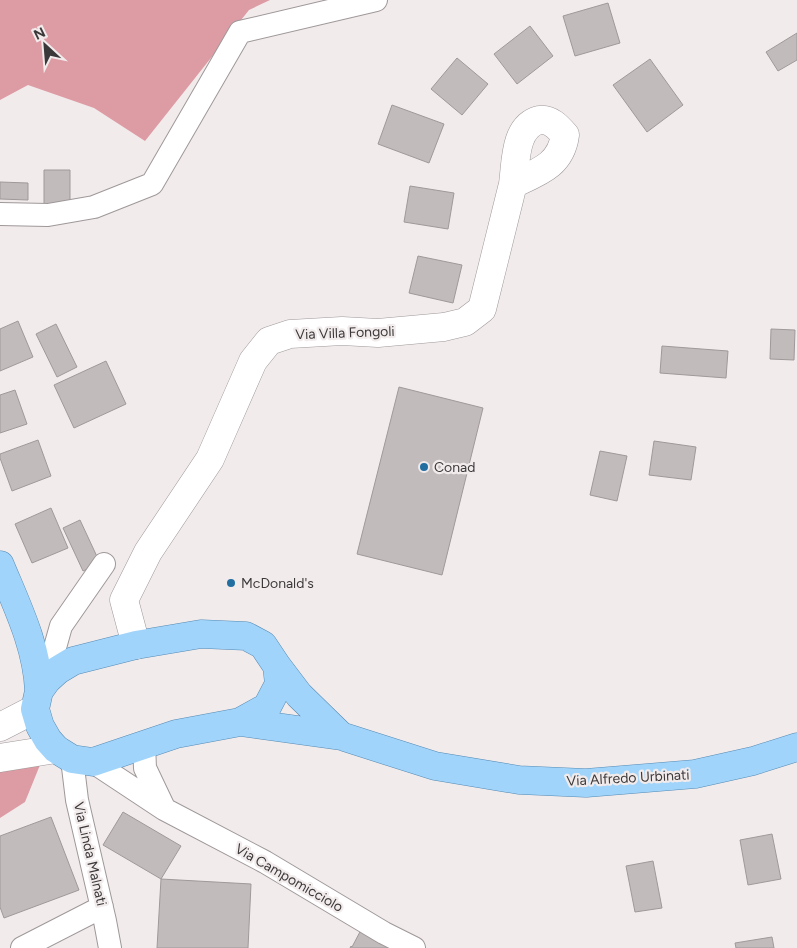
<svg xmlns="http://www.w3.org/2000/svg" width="797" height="948" font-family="Figtree,sans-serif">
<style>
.forest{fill:#dd9ba4}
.building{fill:#c2bbbc;stroke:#a0999a}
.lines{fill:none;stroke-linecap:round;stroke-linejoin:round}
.street-casing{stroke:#9f9899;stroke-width:24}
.secondary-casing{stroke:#9f9899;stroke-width:29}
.primary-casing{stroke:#558bb4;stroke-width:29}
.street{stroke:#fff;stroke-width:22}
.secondary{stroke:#fff;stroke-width:28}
.primary{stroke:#a1d4fa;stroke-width:28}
.poi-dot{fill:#236ea1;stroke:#f2ebec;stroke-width:2}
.labels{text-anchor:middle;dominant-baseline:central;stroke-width:4.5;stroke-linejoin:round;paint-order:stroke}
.street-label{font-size:14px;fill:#3b3839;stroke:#f2ebec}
.poi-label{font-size:14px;fill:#3b3839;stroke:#f2ebec;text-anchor:start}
</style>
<rect width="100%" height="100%" fill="#f2ebec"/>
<path class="forest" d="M0 0H270L249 10 145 141 94 108 28 85 0 100Z
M42 760 25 802 0 818V765Z"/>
<path class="building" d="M608 3 620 43 575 56 563 16Z
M530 26 553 56 517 84 494 54Z
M797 33V60L778 71 766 52Z
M457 58 488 84 462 115 431 89Z
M650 59 683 105 647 132 613 85Z
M392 105 444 124 429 163 378 144Z
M44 170H70V205H44Z
M0 182 28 183V200L0 199Z
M410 186 454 193 448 229 404 222Z
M418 256 462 265 453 303 409 293Z
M18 321 33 357 0 371V329Z
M56 324 77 367 57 377 36 334Z
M771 329 795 330 794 360 770 359Z
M662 346 728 351 726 378 660 373Z
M106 361 126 404 74 428 54 385Z
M399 387 483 408 442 575 357 554Z
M15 390 27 424 0 433V395Z
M38 440 51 476 12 491 0 458V454Z
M654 441 696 447 691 480 649 475Z
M600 451 627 456 617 501 590 495Z
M51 508 68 548 32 563 15 524Z
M80 520 100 563 83 571 63 528Z
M123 812 181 846 161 879 103 845Z
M51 817 79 890 4 918 0 907V836Z
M772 834 781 879 748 885 740 840Z
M653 861 662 908 635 912 626 866Z
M161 879 251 884 248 948H157Z
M362 928 400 948H350L351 946 352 947Z
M772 937 774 948H736L735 943Z"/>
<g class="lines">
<g class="street-casing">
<path id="street" d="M0 214 48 215 94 207 152 184 240 32 376 0
M54 651 61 626 104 564
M144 744 145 768 164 808
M72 759 77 800 105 921 110 948
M93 762 164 809 265 862 384 933 414 948
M22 948 102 907"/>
</g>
<g class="secondary-casing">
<path id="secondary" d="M136 645 124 600 148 552 210 459 253 361 269 341 290 334 342 331 378 333 444 327 465 322 482 309 513 184C539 172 561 165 565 135 558 127 550 118 539 120 514 127 516 163 513 184
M0 727 35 709
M0 758 56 749"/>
</g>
<g class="primary-casing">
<path id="primary" d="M0 565C17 606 37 646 39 691
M201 634 246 636 263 645 277 666 279 684 267 707 240 722 176 734 93 762 72 759 56 749 48 740 40 726 35 709 39 691 47 680 58 670 73 661 136 645Z
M277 666 299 695 341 736
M240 722 341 736 435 766 519 780 586 783 695 774 753 761 797 747"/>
</g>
<use href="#street" class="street"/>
<use href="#secondary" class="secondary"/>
<use href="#primary" class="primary"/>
</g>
<g class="poi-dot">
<circle cx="424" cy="467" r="5"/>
<circle cx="231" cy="583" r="5"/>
</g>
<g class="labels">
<g class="street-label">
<text transform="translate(345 333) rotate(-2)">Via Villa Fongoli</text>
<text transform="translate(628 778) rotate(-3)">Via Alfredo Urbinati</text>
<text transform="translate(90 854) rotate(77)">Via Linda Malnati</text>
<text transform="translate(289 878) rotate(30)">Via Campomicciolo</text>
</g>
<g class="poi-label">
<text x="434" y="467">Conad</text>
<text x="241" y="583">McDonald's</text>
</g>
</g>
<g transform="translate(45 45) rotate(334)" stroke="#f2ebec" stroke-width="4" paint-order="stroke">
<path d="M0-4L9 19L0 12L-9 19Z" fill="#3b3839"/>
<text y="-8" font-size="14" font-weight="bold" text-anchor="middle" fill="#3b3839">N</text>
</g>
</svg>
